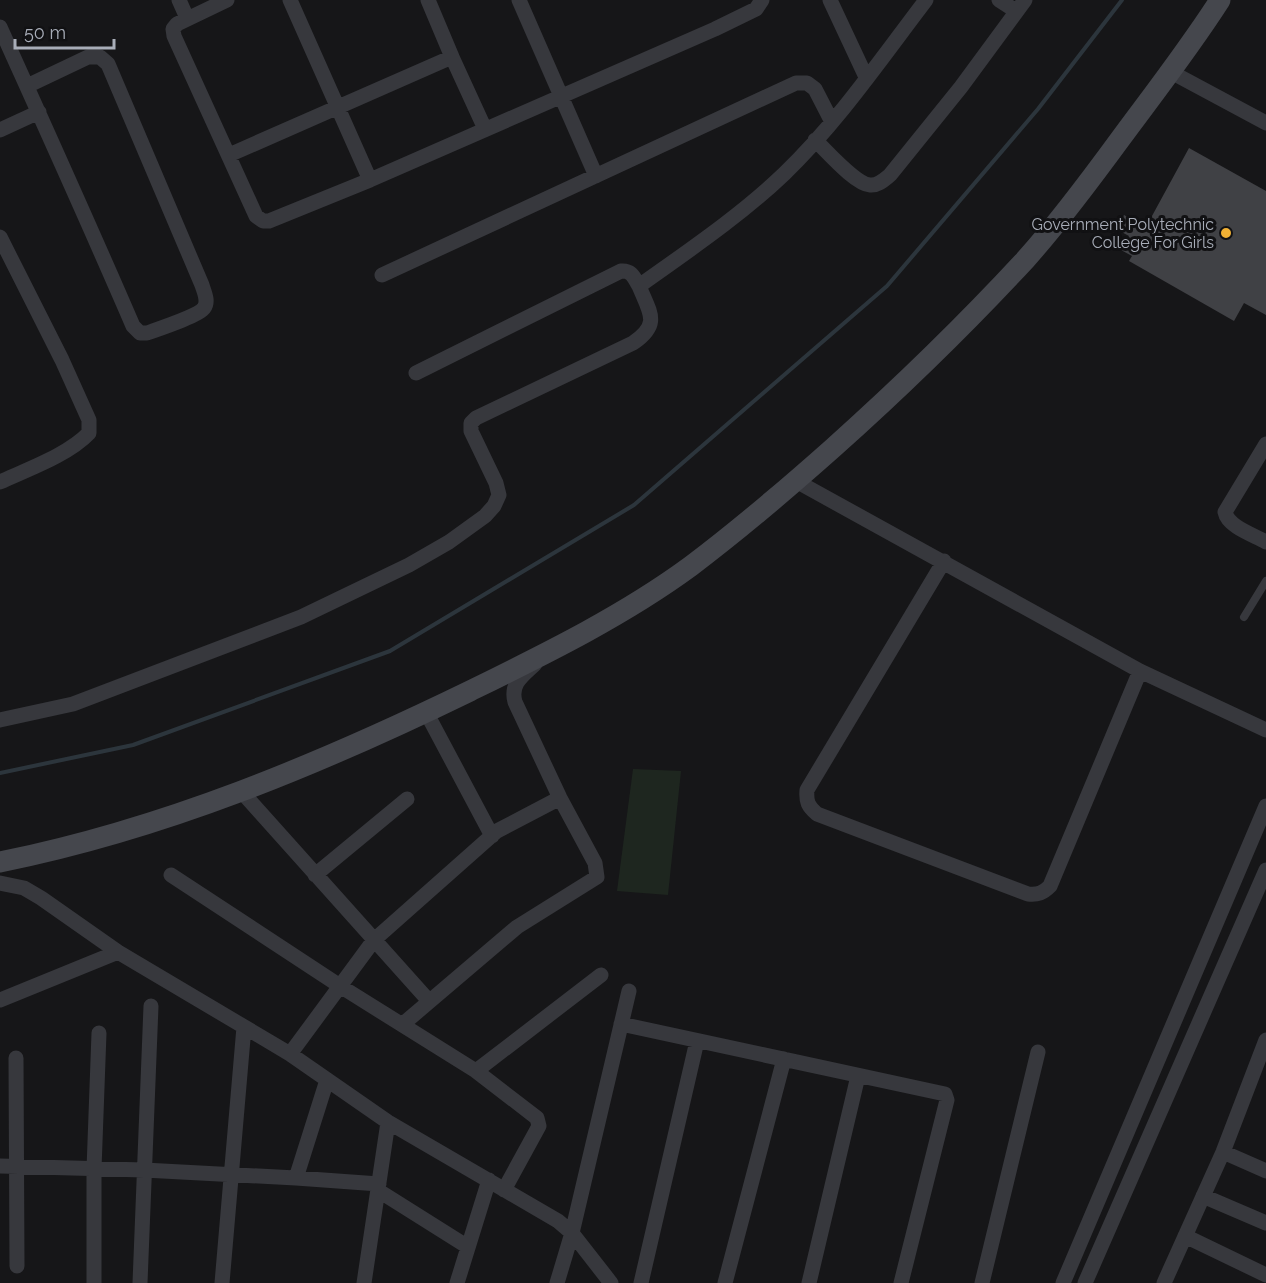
<svg xmlns="http://www.w3.org/2000/svg" width="1266" height="1283" font-family="Raleway,sans-serif">
<style>
.grass{fill:#1e261f}
.lines{fill:none;stroke-linecap:round;stroke-linejoin:round}
.stream{stroke:#2c353c;stroke-width:4}
.building{fill:#404145}
.lane{stroke:#37383d;stroke-width:8}
.street{stroke:#37383d;stroke-width:15}
.secondary{stroke:#45474d;stroke-width:21}
.poi-dot{fill:#f2b134;stroke:#111113;stroke-width:2}
.labels{text-anchor:middle;dominant-baseline:central;stroke-width:6;stroke-linejoin:round;paint-order:stroke}
.poi-label{font-size:16px;fill:#a8adb8;stroke:#111113;text-anchor:end}
</style>
<rect width="100%" height="100%" fill="#161618"/>
<path class="grass" d="M633 769 681 771 668 895 617 891Z"/>
<g class="lines">
<path class="stream" d="M0 773 133 745 390 651 634 505 887 286 1038 109 1122 0"/>
</g>
<path class="building" d="M1189 148 1266 191V315L1244 303 1234 321 1129 261 1132 256 1121 250 1129 236 1116 229 1124 215 1146 227Z"/>
<g class="lines">
<path class="lane" d="M1244 617 1266 581"/>
<path class="street" d="M179 0 187 18
M227 0 177 24 173 29 174 36 256 216 263 221H269L370 180
M290 0 370 180 715 29 756 9 762 0
M428 0 452 57
M519 0 596 176
M830 0 866 77
M999 0 1016 11
M0 27C45 127 90 226 133 326L140 333H147C158 329 198 316 204 308 209 301 204 292 202 285L108 64 100 57H88L27 86
M1171 72 1266 123
M0 130 39 112
M815 140C827 151 855 184 870 185 878 186 885 179 890 175L961 87 1025 0
M229 155 452 57 485 129
M0 237 62 360 89 420V433C68 455 28 469 0 482
M382 275 796 83H807L815 89 832 122
M416 373 621 271C632 270 634 278 639 286
M1266 444 1225 512C1228 527 1254 535 1266 542
M796 481 1140 671 1266 730
M944 561 807 790C806 802 808 806 817 814L1028 894C1038 895 1043 893 1050 886L1140 671
M426 712 492 836
M0 720 73 704 301 617 409 565 449 542 485 516 494 506 499 495 496 483 471 431V423L476 418 633 343C661 324 650 313 639 286 688 251 740 216 784 174 838 122 881 59 926 0
M241 791 429 1001
M171 875 340 986 476 1071 537 1118 539 1126 504 1190
M315 875 407 799
M0 883 24 888 41 898 118 952 290 1054 388 1122 558 1221 572 1233 611 1283
M0 1000 118 952
M403 1024 517 927 597 877 595 863 560 798 515 702C510 684 522 676 535 664
M621 1024 945 1094 947 1100 901 1283
M290 1054 374 940 497 831 560 798
M16 1058 17 1266
M476 1071 601 975
M1223 1152 1266 1171
M0 1166 144 1170 296 1178 379 1184
M296 1178 327 1080
M379 1191 468 1247
M1203 1196 1266 1223
M1185 1236 1266 1275
M94 1283V1169L99 1033
M140 1283 151 1006
M222 1283 244 1027
M364 1283 388 1122
M457 1283 489 1180
M557 1283 572 1233 629 991
M641 1283 697 1041
M725 1283 784 1059
M809 1283 858 1076
M982 1283 1038 1052
M1063 1283 1266 806
M1085 1283 1266 870
M1164 1283 1223 1152 1266 1040"/>
<path class="secondary" d="M0 862C164 829 320 764 470 691 545 654 623 616 691 566 740 529 788 488 833 448 900 388 965 325 1026 259 1060 221 1091 179 1121 138 1155 92 1190 47 1220 0"/>
</g>
<circle class="poi-dot" cx="1226" cy="233" r="6"/>
<g class="labels">
<g class="poi-label">
<text x="1214" y="224">Government Polytechnic<tspan x="1214" dy="18">College For Girls</tspan></text>
</g>
</g>
<path d="M15 39v9h99v-9" fill="none" stroke="#a8adb8" stroke-width="3"/>
<text x="24" y="39" font-size="18" fill="#a8adb8" stroke="#111113" stroke-width="4.5" paint-order="stroke">50 m</text>
</svg>
